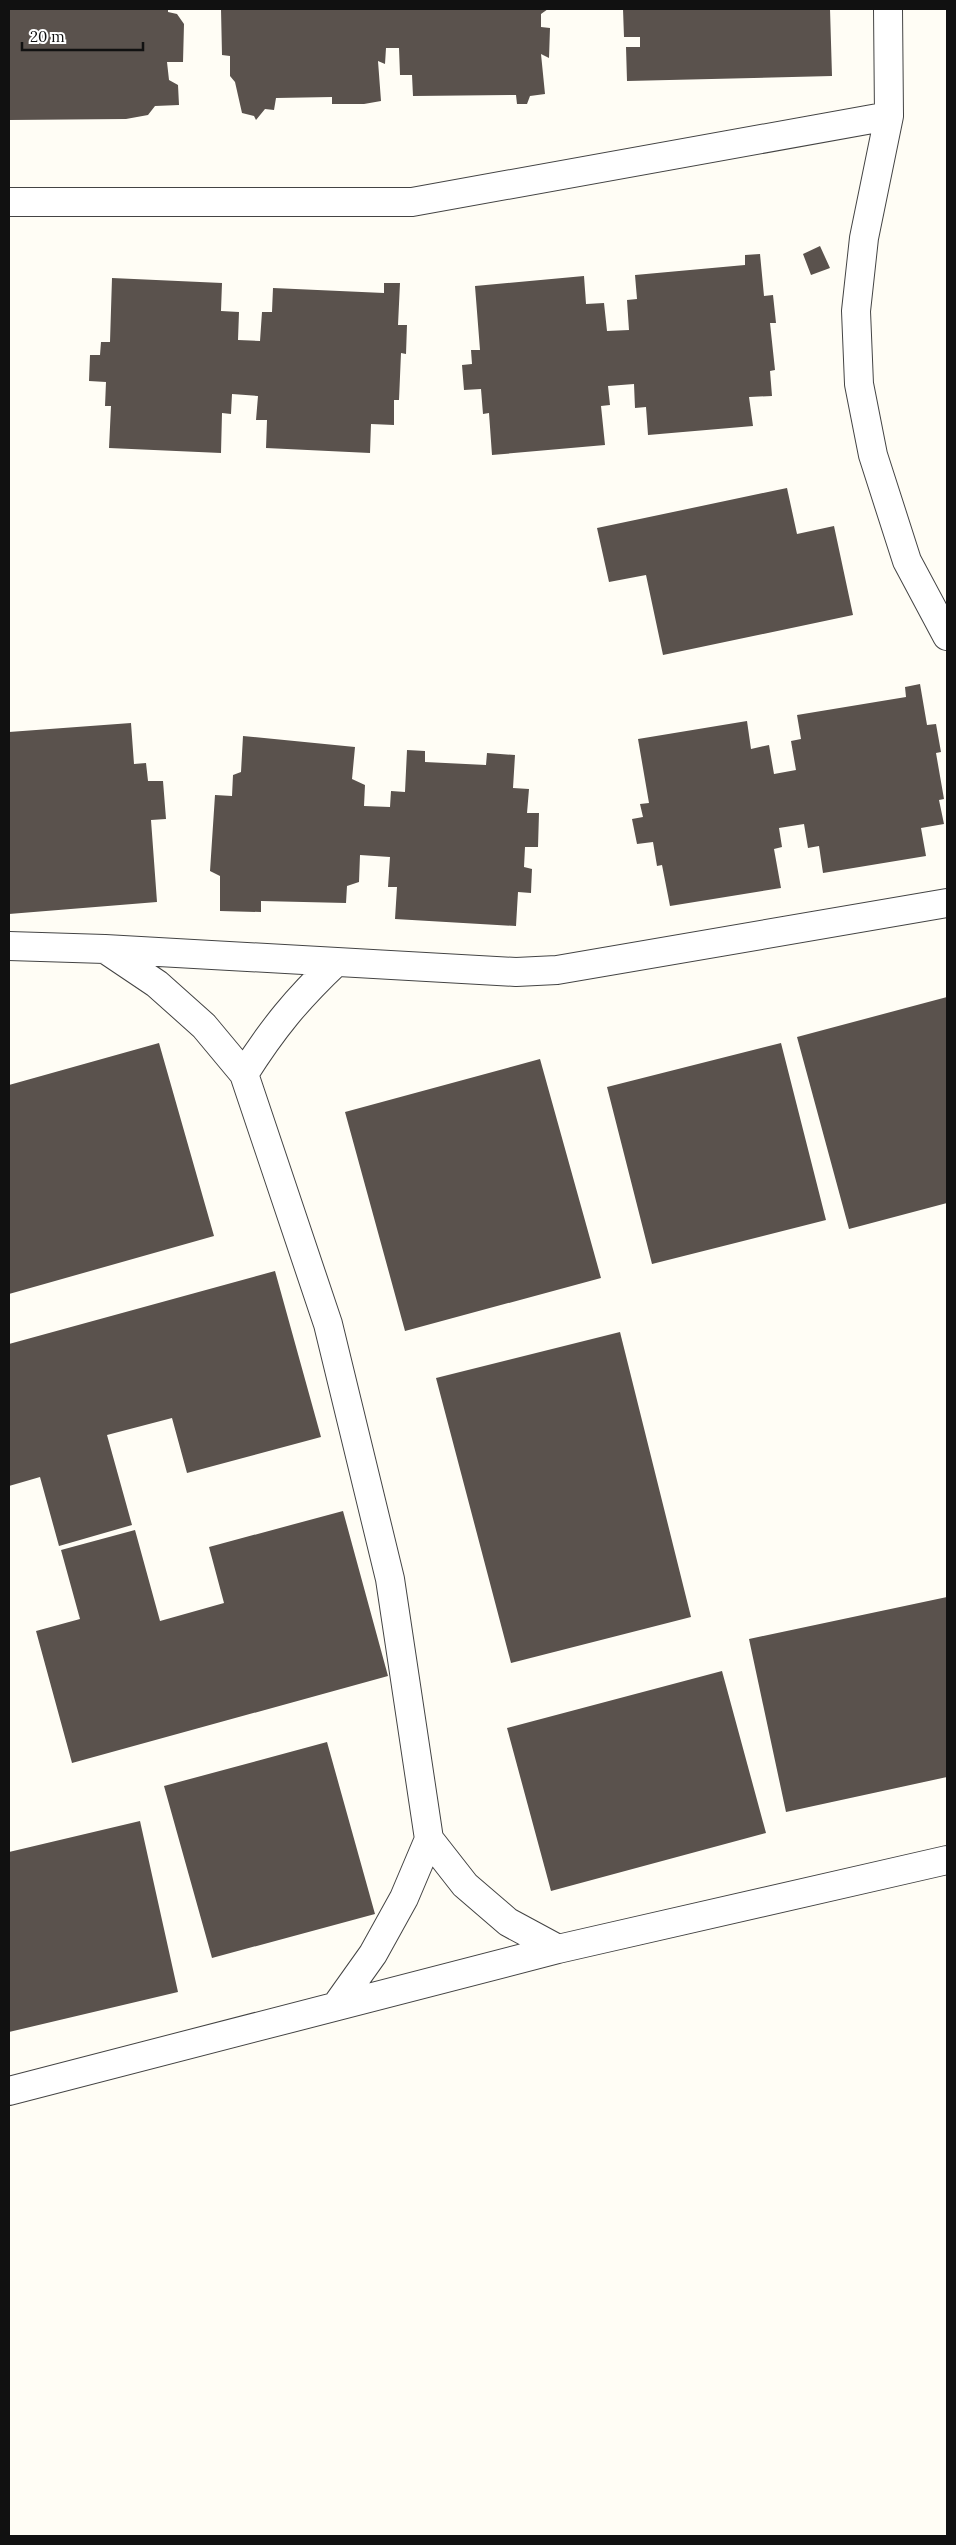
<svg xmlns="http://www.w3.org/2000/svg" width="956" height="2545" font-family="Lora,serif">
<style>
.building{fill:#5a524d}
.lines{fill:none;stroke-linecap:round;stroke-linejoin:round}
.minor-casing{stroke:#444;stroke-width:30}
.minor{stroke:#fff;stroke-width:28}
</style>
<rect width="100%" height="100%" fill="#fffdf5"/>
<path class="building" d="M9 9H168V12L177 14 184 24 183 62H167L169 80 178 85 179 105 155 106 148 115 126 119 9 120Z
M221 9H548L541 14V27L550 28 549 58 541 54 545 94 530 96 527 104H517L516 95 413 96 412 75H400L399 48H386L385 64 378 61 381 101 364 104H332V97L276 98 274 110 265 109 256 120 254 116 242 113 235 82 230 76V56L222 55Z
M623 9H830L832 76 627 81 626 47H640V37H624Z
M820 246 830 268 811 275 803 254Z
M760 254 764 296 773 295 776 323H770L775 370 770 371 772 396 749 397 753 426 648 435 646 407 635 408 634 384 608 386 610 405 601 406 605 445 492 455 489 413 483 414 481 389 464 390 462 365 472 364 471 350H480L475 286 584 276 586 304 604 303 607 331 629 330 627 300 637 299 635 275 745 265V255Z
M112 278 222 283 221 311 239 312 238 340 260 341 262 312H272L273 288 384 293V283H400L398 325H407L406 354 401 353 399 400H394V425L371 424 370 453 266 448 267 420H256L258 396 232 394 231 414 222 413 221 453 109 448 111 406H105L106 382 89 381 90 355H100L101 342H110Z
M787 488 797 534 834 526 853 615 663 655 646 575 609 582 597 528Z
M920 684 927 725 936 724 941 752 936 753 944 799 939 800 944 824 921 828 926 856 823 873 819 846 808 848 804 824 779 828 782 847 774 849 781 888 670 906 662 865 657 866 653 842 637 844 632 819 643 817 640 804 649 803 638 739 747 721 751 749 769 745 774 774 796 770 791 741 801 739 797 715 906 697 905 687Z
M131 723 134 764 146 763 148 781H163L166 819 151 820 157 902 9 914V732Z
M243 736 355 747 352 779 365 785 364 806 390 807 391 791 405 792 407 750 425 751V762L486 765 487 753 515 755 513 788 529 789 527 813H539L538 847H525L524 867 532 869 531 893 518 892 516 926 395 919 397 887H388L390 857 360 855 359 882 347 886 346 903 261 901V912L220 911V876L210 871 215 795 232 796 233 775 241 772Z
M947 997V1203L849 1229 797 1037Z
M159 1043 214 1236 9 1294V1085Z
M781 1043 826 1220 652 1264 607 1087Z
M540 1059 601 1278 405 1331 345 1112Z
M275 1271 321 1437 187 1473 172 1418 107 1435 132 1525 59 1546 40 1477 9 1486V1344Z
M620 1332 691 1617 511 1663 436 1378Z
M343 1511 388 1676 72 1763 36 1631 80 1619 61 1550 135 1530 160 1621 224 1603 209 1547Z
M947 1597V1777L786 1812 749 1639Z
M722 1671 766 1833 551 1891 507 1728Z
M327 1742 375 1914 212 1958 164 1786Z
M140 1821 178 1992 9 2032V1852Z"/>
<g class="lines">
<g class="minor-casing">
<path id="minor" d="M888 9 889 116 864 238 856 311 859 384 873 455 907 561 947 636
M9 202H412L889 116
M9 946 105 949 516 972 557 970 947 903
M105 949 157 984 204 1026 244 1074 328 1324 390 1579 429 1839 465 1885 508 1922 558 1949
M244 1074C273 1028 297 999 336 962
M336 2006 373 1954 404 1898 429 1839
M9 2091 558 1949 947 1860"/>
</g>
<use href="#minor" class="minor"/>
</g>
<rect width="956" height="2545" fill="none" stroke="#111111" stroke-width="20"/>
<path d="M22 42v8h121v-8" fill="none" stroke="#111111" stroke-width="2.5"/>
<text x="30" y="42" font-size="15" fill="#111111" stroke="#ffffff" stroke-width="4" paint-order="stroke">20 m</text>
</svg>
